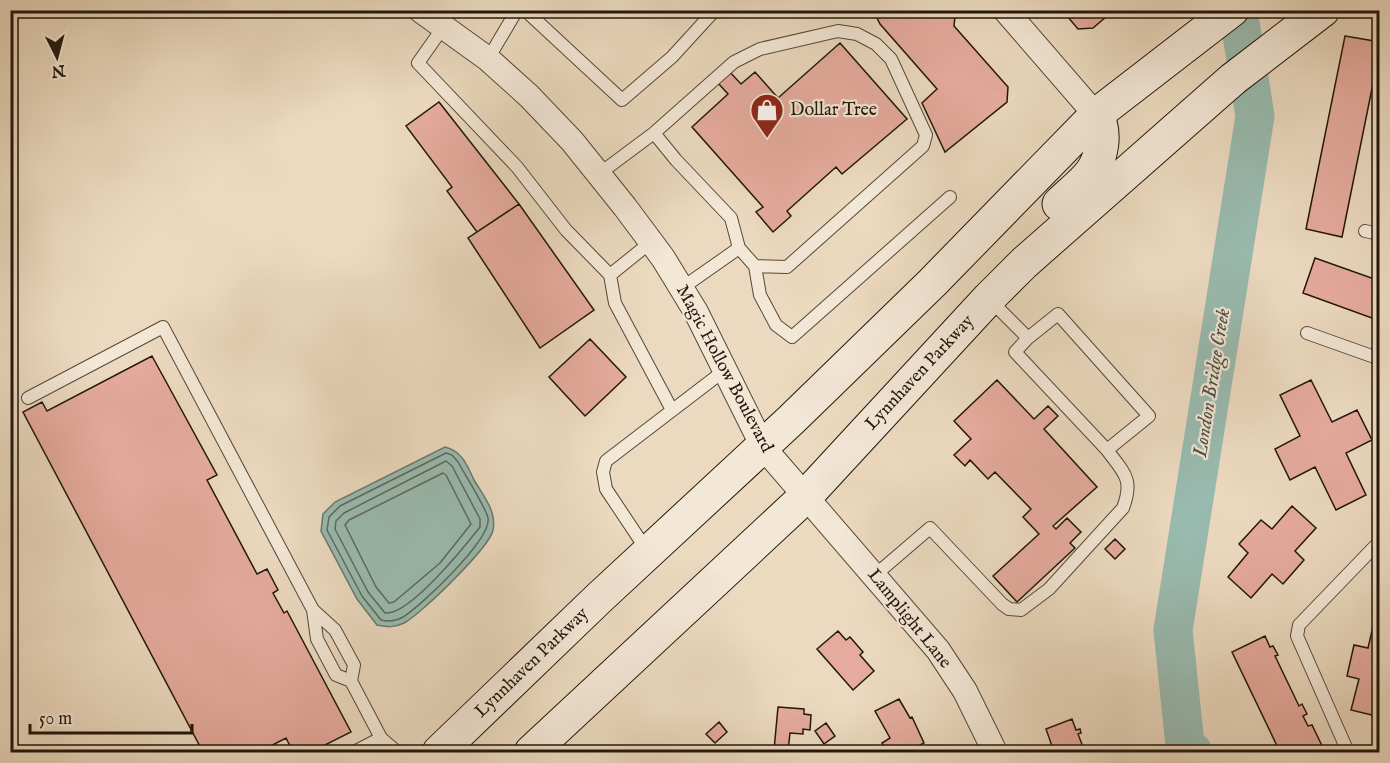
<svg xmlns="http://www.w3.org/2000/svg" width="1390" height="763" font-family="'IM FELL English',serif">
<style>
.water{fill:#99bbb0;stroke:#69796e;stroke-width:1.5}
.lines{fill:none;stroke-linecap:round;stroke-linejoin:round}
.shore{stroke:#5d695e;stroke-width:1.5}
.river{stroke:#99bbb0;stroke-width:39}
.building{fill:#e6ab9e;stroke:#21170b;stroke-width:1.5}
.lane-casing{stroke:#544838;stroke-width:14}
.street-casing{stroke:#544838;stroke-width:26}
.secondary-casing{stroke:#21170b;stroke-width:35}
.lane{stroke:#f3e7d6;stroke-width:12}
.street{stroke:#f3e7d6;stroke-width:24}
.secondary{stroke:#f3e7d6;stroke-width:33}
.labels{text-anchor:middle;dominant-baseline:central;stroke-width:4.5;stroke-linejoin:round;paint-order:stroke}
.poi-label{font-size:18px;fill:#21170b;stroke:#f3e7d6;text-anchor:start}
.street-label{font-size:18px;fill:#21170b;stroke:#f3e7d6}
.water-label{font-size:20px;font-style:italic;fill:#4b5045;stroke:#f3e7d6}
</style>
<rect width="100%" height="100%" fill="#ecdac0"/>
<filter id="stains"><feTurbulence type="fractalNoise" baseFrequency=".00333" numOctaves="4"/><feColorMatrix values="0 0 0 0 .2 0 0 0 0 .09 0 0 0 0 .02 0 0 0 .5 -.17"/></filter>
<radialGradient id="worn" r=".72"><stop offset=".6" stop-color="#630" stop-opacity="0"/><stop offset="1" stop-color="#630" stop-opacity=".3"/></radialGradient>
<path class="water" d="M445 447C462 451 467 465 474 480 483 495 497 512 493 530 490 547 420 615 404 623 394 628 387 627 377 625L357 599 321 531 323 514 335 502Z"/>
<g class="lines">
<path class="shore" d="M446 453 452 455 458 462C464 473 486 508 488 518 492 539 421 606 403 617 396 621 389 622 381 620L362 596 327 530 329 517 340 506Z
M446 461 452 466 480 519V527C465 546 409 616 385 613L368 592 335 529 336 521 344 513Z
M443 473 446 475 471 524 440 563 394 602 389 603 376 587 345 525 349 520Z"/>
<path class="river" d="M1193 752 1185 745 1173 630 1255 116 1238 10"/>
</g>
<path class="building" d="M873 10H950L955 16 954 26 1008 87 1007 102 945 152 922 103 937 89 880 24Z
M1062 10H1114L1093 28 1078 29Z
M1345 36 1380 42V49L1342 237 1306 229Z
M840 43 907 119 842 174 836 167 787 211 791 216 773 232 756 212 763 207 692 127 728 94 717 82 728 70 741 84 755 72 778 98Z
M439 102 519 204 477 232 447 191 452 187 406 126Z
M519 204 594 310 540 348 468 238Z
M1315 258 1380 281V321L1303 293Z
M590 339 626 377 585 416 549 377Z
M152 356 217 475 207 480 257 574 267 569 278 590 273 593 284 613 287 611 351 732 311 752H293L286 738 259 752H203L23 412 42 402 47 411Z
M997 380 1034 419 1048 406 1058 416 1044 429 1097 487 1053 526 1056 529 1067 518 1081 532 1070 543 1075 548 1017 602 993 576 1039 534 1023 517 1031 509 995 472 988 479 970 460 965 466 954 455 971 439 954 421Z
M1311 380 1332 422 1357 410 1372 440 1346 453 1366 495 1336 510 1315 467 1290 480 1275 449 1300 436 1280 395Z
M1292 506 1316 528 1295 551 1304 560 1283 584 1272 574 1251 598 1228 577 1248 553 1239 544 1261 520 1272 529Z
M1115 539 1125 549 1115 559 1105 549Z
M1375 618 1380 619V717L1351 710 1359 679 1347 676 1354 645 1368 648Z
M838 631 846 640 850 637 863 652 860 655 874 671 853 690 817 649Z
M1265 636 1270 647 1273 646 1278 655 1275 656 1299 706 1302 704 1307 714 1303 716 1308 726 1312 725 1325 752H1280L1232 652Z
M899 699 910 718 912 717 924 743 907 752H887L882 743 890 738 875 711Z
M778 707 804 709V714L811 715 810 730 803 729V734L790 733 788 751 774 750Z
M1072 719 1076 730 1080 729 1081 733 1078 734 1085 752H1049L1053 749 1046 729Z
M719 722 727 732 715 743 706 734Z
M826 723 835 736 824 744 815 731Z"/>
<g class="lines">
<g class="lane-casing">
<path id="lane" d="M525 10 622 100 672 57 715 10
M444 26 418 63 517 167 566 230 610 275 651 242
M488 59 517 10
M654 133 676 160 731 218 739 248
M599 174 654 133 734 62 760 49 838 31 857 34 876 44 891 59 926 135 923 146 787 267 755 266
M1365 231 1380 234
M610 275 615 303 672 410
M682 288 739 248 755 266 760 295 776 325 792 337 950 197
M989 299 1028 338 1015 352 1107 450 1149 416 1058 314 1028 338
M1307 333 1380 359
M28 398 163 327 313 610 335 630 354 665 351 681
M648 552 606 489 603 472 606 461 725 370
M874 576 930 528 1002 604 1009 609 1021 610 1049 589 1123 508C1134 479 1124 473 1107 450
M313 610 317 639 336 675 351 681 381 738 397 752
M354 752 381 738
M1348 752 1297 636 1299 625 1380 541"/>
</g>
<g class="street-casing">
<path id="street" d="M420 10 488 59 529 96 572 141 625 207 663 258 696 312 763 447 938 650 965 691 995 752
M1005 10 1096 115"/>
</g>
<g class="secondary-casing">
<path id="secondary" d="M1059 204C1069 194 1081 185 1090 174 1102 159 1107 131 1096 115
M439 752 598 599 791 420 932 283 1096 115 1232 10
M531 752 806 496 989 298 1024 263 1233 79 1323 10"/>
</g>
<use href="#lane" class="lane"/>
<use href="#street" class="street"/>
<use href="#secondary" class="secondary"/>
</g>
<defs>
<g id="shop-pin" transform="scale(1.725)"><path d="M0 17L-7.5 6A9.5 9.5 0 1 1 7.5 6Z" fill="#8f2418" stroke="#f3e7d6"/><path d="M-5-2.5h2.3a2.7 3.5 0 0 1 5.4 0H5L5.5 6h-11ZM-1.5-2.5h3a1.5 2.3 0 0 0-3 0Z" fill="#fff"/></g>
</defs>
<g fill-rule="evenodd">
<use href="#shop-pin" x="767" y="110"/>
</g>
<g class="labels">
<g class="poi-label">
<text x="790" y="110">Dollar Tree</text>
</g>
<g class="street-label">
<text transform="translate(724 369) rotate(62)">Magic Hollow Boulevard</text>
<text transform="translate(920 373) rotate(-47)">Lynnhaven Parkway</text>
<text transform="translate(909 619) rotate(51)">Lamplight Lane</text>
<text transform="translate(532 663) rotate(-44)">Lynnhaven Parkway</text>
</g>
<g class="water-label">
<text transform="translate(1212 383) rotate(-81)">London Bridge Creek</text>
</g>
</g>
<rect width="1390" height="763" fill="none" stroke="#ecdac0" stroke-width="36"/>
<rect x="12" y="12" width="1366" height="739" fill="none" stroke="#21170b" stroke-width="3"/>
<rect x="18" y="18" width="1354" height="727" fill="none" stroke="#21170b" stroke-width="1.5"/>
<g transform="translate(57 57) rotate(174)" stroke="#f3e7d6" stroke-width="4.5" paint-order="stroke">
<path d="M0-4.5L10 22L0 15L-10 22Z" fill="#21170b"/>
<text y="-9" font-size="16" font-weight="bold" text-anchor="middle" fill="#21170b">N</text>
</g>
<path d="M30 724v9h162v-9" fill="none" stroke="#21170b" stroke-width="3"/>
<text x="39" y="724" font-size="18" fill="#21170b" stroke="#f3e7d6" stroke-width="4.5" paint-order="stroke">50 m</text>
<rect width="100%" height="100%" filter="url(#stains)"/>
<rect width="100%" height="100%" fill="url(#worn)"/>
</svg>
